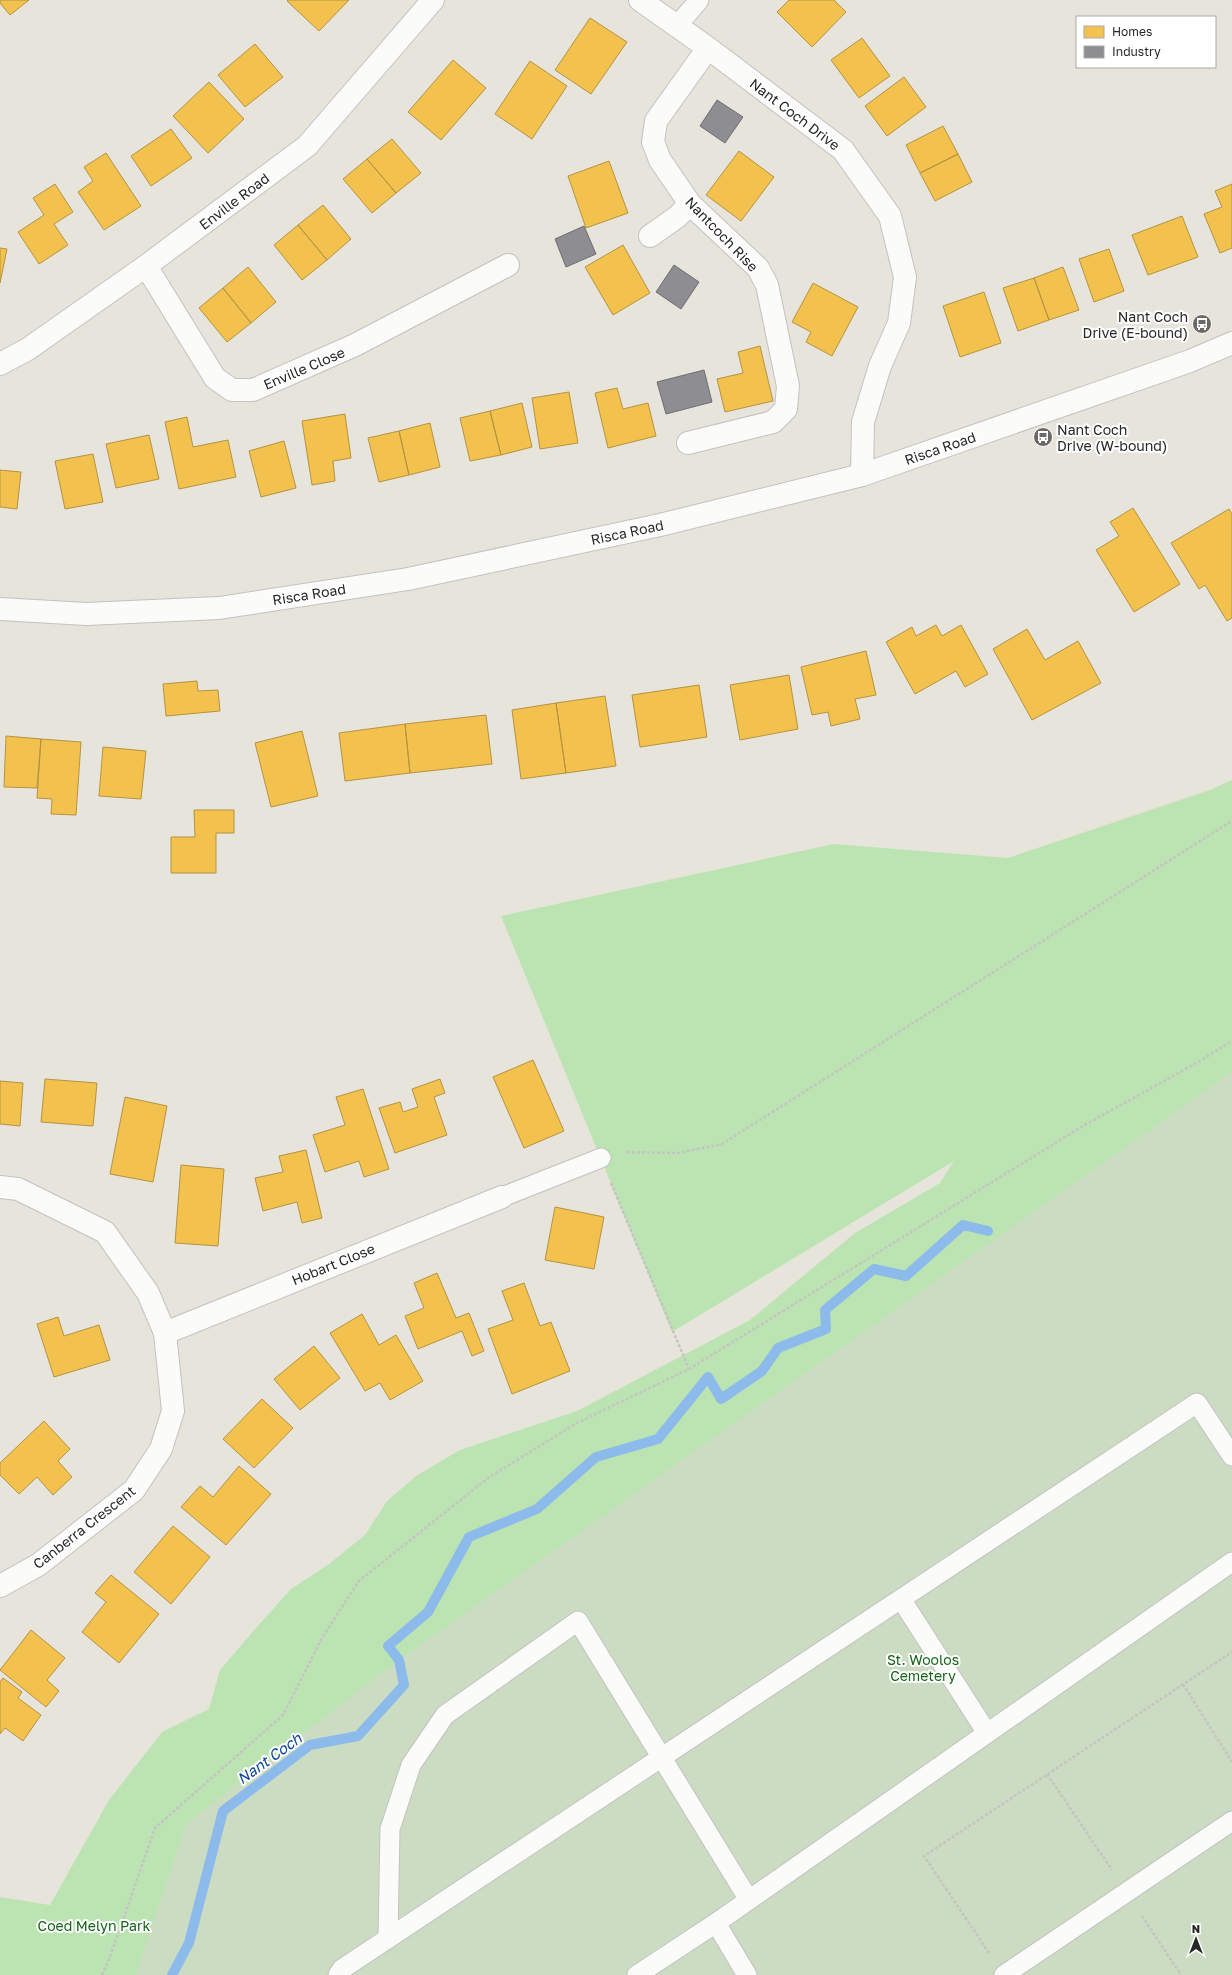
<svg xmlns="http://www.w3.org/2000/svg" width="1232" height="1975" font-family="'Golos Text',sans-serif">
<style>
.green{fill:#bce4b2}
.cemetery{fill:#ccdcc2}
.homes{fill:#f2c14e;stroke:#b59342}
.industry{fill:#8d8d92;stroke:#6e6e72}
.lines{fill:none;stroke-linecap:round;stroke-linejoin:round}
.stream{stroke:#8cbbeb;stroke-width:10}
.lane-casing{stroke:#c3c2c1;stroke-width:21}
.street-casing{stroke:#c3c2c1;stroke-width:24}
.secondary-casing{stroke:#c3c2c1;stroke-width:24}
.path{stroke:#c4c4c3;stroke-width:2.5;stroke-dasharray:3 2;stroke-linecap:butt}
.lane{stroke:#fbfbfa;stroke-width:19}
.street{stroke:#fbfbfa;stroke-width:22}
.secondary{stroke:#fbfbfa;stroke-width:22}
.labels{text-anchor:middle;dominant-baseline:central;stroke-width:4;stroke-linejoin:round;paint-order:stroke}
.street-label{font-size:14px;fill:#272727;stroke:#fff}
.poi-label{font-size:14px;fill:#272727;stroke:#fff;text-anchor:end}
.park-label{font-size:14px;fill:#166419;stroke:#fff}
.water-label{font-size:15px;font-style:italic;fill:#094499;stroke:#fff}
</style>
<rect width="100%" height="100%" fill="#e6e4db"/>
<path class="green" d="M1232 780V1351L357 1975H0V1897L50 1905 109 1800 162 1732 209 1709 220 1670 256 1628 291 1589 329 1564 365 1535 387 1501 416 1476 460 1450 577 1411 750 1320 855 1233 940 1183 954 1161 672 1332 501 916 834 844 1008 858 1210 790Z"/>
<path class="cemetery" d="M1232 1072V1975H136L186 1824 399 1660Z"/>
<path class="homes" d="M0 0H29L10 15 0 3Z
M288 0H349L319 31 287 1Z
M789 0H834L846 12 812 47 777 12Z
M590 18 627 42 591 94 555 70Z
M862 38 890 76 859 98 831 60Z
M255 44 283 77 245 107 218 75Z
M453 60 486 88 441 140 408 112Z
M530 61 567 86 532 139 495 114Z
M904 77 926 107 887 136 865 106Z
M209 82 244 119 208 153 173 116Z
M943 126 958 154 920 173 906 145Z
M171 129 192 158 151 186 131 156Z
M392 139 421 173 396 193 367 159Z
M739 151 774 177 741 221 706 195Z
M106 153 141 206 104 230 78 192 93 181 84 167Z
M958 154 972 182 935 201 920 173Z
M367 159 396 193 372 213 343 179Z
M609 161 628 213 586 228 568 176Z
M55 184 73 212 54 224 68 245 39 264 18 232 44 215 33 198Z
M1232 184V248L1220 253 1204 214 1222 207 1215 191Z
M323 205 351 239 327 260 298 225Z
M1182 216 1198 257 1148 275 1132 235Z
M298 225 327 260 302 280 274 245Z
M623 245 650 293 613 315 585 267Z
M0 248 7 249 0 283Z
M1109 249 1124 291 1094 302 1079 259Z
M248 267 276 302 251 323 223 288Z
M1063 267 1079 310 1049 320 1034 278Z
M1034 278 1049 320 1018 331 1003 288Z
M813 283 858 307 832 356 806 342 811 332 792 322Z
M223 288 251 323 227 342 199 308Z
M984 292 1001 343 960 357 943 306Z
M760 346 773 401 725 412 717 379 743 373 738 352Z
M617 388 623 409 648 403 656 436 608 448 595 393Z
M569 392 578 443 540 449 532 398Z
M522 403 532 447 501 455 490 411Z
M490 411 501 455 470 461 460 418Z
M345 414 351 458 333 461 335 481 312 485 302 421Z
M187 417 193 447 228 440 236 477 179 489 165 422Z
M430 423 440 467 409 475 399 431Z
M399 431 409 475 379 482 368 438Z
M149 435 159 479 116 488 106 444Z
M284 441 296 488 261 497 249 451Z
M93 454 103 502 65 509 55 461Z
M0 470 21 472 17 509 0 507Z
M1133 508 1180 584 1134 612 1096 550 1119 536 1110 522Z
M1229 509 1232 514V618L1227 621 1205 585 1199 589 1171 543Z
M936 625 942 636 961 625 988 674 965 687 956 671 915 694 886 642 912 627 916 636Z
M1027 629 1045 660 1078 641 1101 683 1032 720 993 649Z
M866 651 876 695 855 699 860 719 831 726 828 712 812 715 801 667Z
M789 675 798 729 740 740 730 685Z
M197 681 198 691 218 690 220 711 166 716 163 684Z
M699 685 707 737 640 747 632 695Z
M605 696 616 766 566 773 556 703Z
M556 703 566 773 521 779 512 710Z
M486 715 492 764 410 773 405 724Z
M405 724 410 773 345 781 339 733Z
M302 731 318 796 271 807 255 743Z
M6 736 41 739 37 788 4 787Z
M41 739 81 742 76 815 51 814 52 799 37 798Z
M103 747 146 751 141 799 99 796Z
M194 810H234V833H216V873H171V837H195Z
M533 1060 564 1131 524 1148 493 1077Z
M45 1079 97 1083 93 1126 41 1122Z
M440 1079 445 1093 434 1097 447 1135 395 1153 379 1108 400 1102 403 1112 418 1107 412 1089Z
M0 1081 23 1083 20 1126 0 1124Z
M363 1089 389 1169 364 1177 359 1161 325 1172 313 1135 345 1125 336 1097Z
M125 1097 167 1106 153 1182 110 1174Z
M306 1150 322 1218 302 1223 297 1202 263 1211 255 1178 283 1172 279 1156Z
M181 1165 224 1169 218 1246 175 1243Z
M555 1207 604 1217 594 1269 545 1260Z
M437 1273 456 1318 469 1313 484 1351 472 1356 462 1331 418 1349 405 1316 424 1308 414 1283Z
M524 1283 540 1326 551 1322 570 1371 512 1394 488 1329 513 1320 502 1291Z
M362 1314 379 1345 396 1335 423 1381 390 1400 380 1383 365 1391 330 1333Z
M58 1317 64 1336 99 1325 110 1360 54 1377 37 1324Z
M314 1346 340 1378 300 1410 274 1379Z
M262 1399 293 1428 254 1468 223 1439Z
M44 1421 70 1449 58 1461 72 1477 53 1495 37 1477 19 1494 0 1475V1463Z
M239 1466 271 1494 226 1545 181 1507 200 1486 213 1497Z
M173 1526 210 1557 171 1604 134 1572Z
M111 1575 159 1614 119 1663 82 1632 106 1602 95 1593Z
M31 1630 65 1658 47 1680 59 1691 46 1707 0 1670Z
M3 1678 22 1692 18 1698 41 1715 23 1741 5 1728 0 1734V1682Z"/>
<path class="industry" d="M717 100 743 117 725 143 700 126Z
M584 226 596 254 566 267 555 239Z
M674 265 699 282 681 309 656 292Z
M704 370 712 402 666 414 657 382Z"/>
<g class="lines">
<path class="stream" d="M172 1975 189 1943 223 1811 310 1745 358 1736 404 1685 399 1660 388 1646 428 1612 469 1537 537 1509 596 1457 658 1439 708 1377 721 1399 762 1371 778 1348 826 1329 825 1310 874 1269 906 1276 963 1225 988 1231"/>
<g class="lane-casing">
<path id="lane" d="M677 26 699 0
M502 1197 601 1158
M901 1599 987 1733
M716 1923 747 1975
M388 1939 390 1829 411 1765 445 1715 578 1621 749 1900
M338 1975 342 1969 363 1955 1197 1403 1232 1456
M637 1975 716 1923 1232 1562
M1004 1975 1232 1821"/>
</g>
<g class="street-casing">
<path id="street" d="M640 0 708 48 843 150 890 216 905 277 899 323 880 366 863 422 862 475
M650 236 677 217 690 204
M146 266 215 378 232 390H253L355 345 508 265
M0 364 28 349 146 266 307 146 433 0
M688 443 773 422 786 409 788 386 767 285 758 268 690 204 660 160 653 142 656 121 708 48
M0 1187 18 1189 105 1232 148 1293 165 1333 173 1411 161 1449 134 1490 38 1565 0 1586
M165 1333 502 1197"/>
</g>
<g class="secondary-casing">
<path id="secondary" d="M0 609 86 614 219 608 408 579 660 525 862 475 1190 361 1232 343"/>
</g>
<path class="path" d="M627 1152 678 1153 722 1144 1232 821
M611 1183 689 1369
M1183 1684 1232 1762
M1047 1774 1112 1870
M1142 1916 1181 1975
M989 1953 924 1856 1232 1652
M102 1975 110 1957 155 1828 283 1715 323 1636 359 1581 488 1478 575 1424 689 1369 1083 1126 1193 1065 1232 1041"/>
<use href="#lane" class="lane"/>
<use href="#street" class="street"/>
<use href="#secondary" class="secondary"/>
</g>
<defs>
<g id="bus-disc" transform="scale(1)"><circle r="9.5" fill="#6a6966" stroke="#fff"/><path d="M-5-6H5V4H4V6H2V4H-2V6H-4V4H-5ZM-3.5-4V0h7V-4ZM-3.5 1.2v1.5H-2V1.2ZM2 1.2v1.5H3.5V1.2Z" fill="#fff"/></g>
</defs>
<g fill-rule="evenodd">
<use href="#bus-disc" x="1202" y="324"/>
<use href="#bus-disc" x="1043" y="437"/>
</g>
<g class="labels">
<g class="street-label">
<text transform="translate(795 114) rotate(37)">Nant Coch Drive</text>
<text transform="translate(234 201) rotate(-37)">Enville Road</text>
<text transform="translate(722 234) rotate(46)">Nantcoch Rise</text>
<text transform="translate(304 368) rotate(-23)">Enville Close</text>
<text transform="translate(940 448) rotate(-19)">Risca Road</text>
<text transform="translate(627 532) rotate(-12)">Risca Road</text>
<text transform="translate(309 594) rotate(-9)">Risca Road</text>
<text transform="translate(333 1264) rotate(-22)">Hobart Close</text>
<text transform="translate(84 1527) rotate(-38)">Canberra Crescent</text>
</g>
<g class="poi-label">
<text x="1188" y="316">Nant Coch<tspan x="1188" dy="16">Drive (E-bound)</tspan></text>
<text x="1057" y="429" text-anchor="start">Nant Coch<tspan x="1057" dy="16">Drive (W-bound)</tspan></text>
</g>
<g class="park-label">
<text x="923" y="1659">St. Woolos<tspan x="923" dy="16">Cemetery</tspan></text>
<text x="94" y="1925">Coed Melyn Park</text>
</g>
<g class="water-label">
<text transform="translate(269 1758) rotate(-36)">Nant Coch</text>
</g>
</g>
<rect x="1076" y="16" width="140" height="52" fill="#ffffff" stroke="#a9a9a9"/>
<rect x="1084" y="26" width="20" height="12" fill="#f2c14e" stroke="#a9a9a9"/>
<text x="1112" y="36" font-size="12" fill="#272727">Homes</text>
<rect x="1084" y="46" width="20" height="12" fill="#8d8d92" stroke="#a9a9a9"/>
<text x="1112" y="56" font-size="12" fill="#272727">Industry</text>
<g transform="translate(1196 1939)" stroke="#ffffff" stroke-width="3" paint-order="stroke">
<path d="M0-3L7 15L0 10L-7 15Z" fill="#272727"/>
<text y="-6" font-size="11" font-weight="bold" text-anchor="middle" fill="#272727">N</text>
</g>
</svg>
